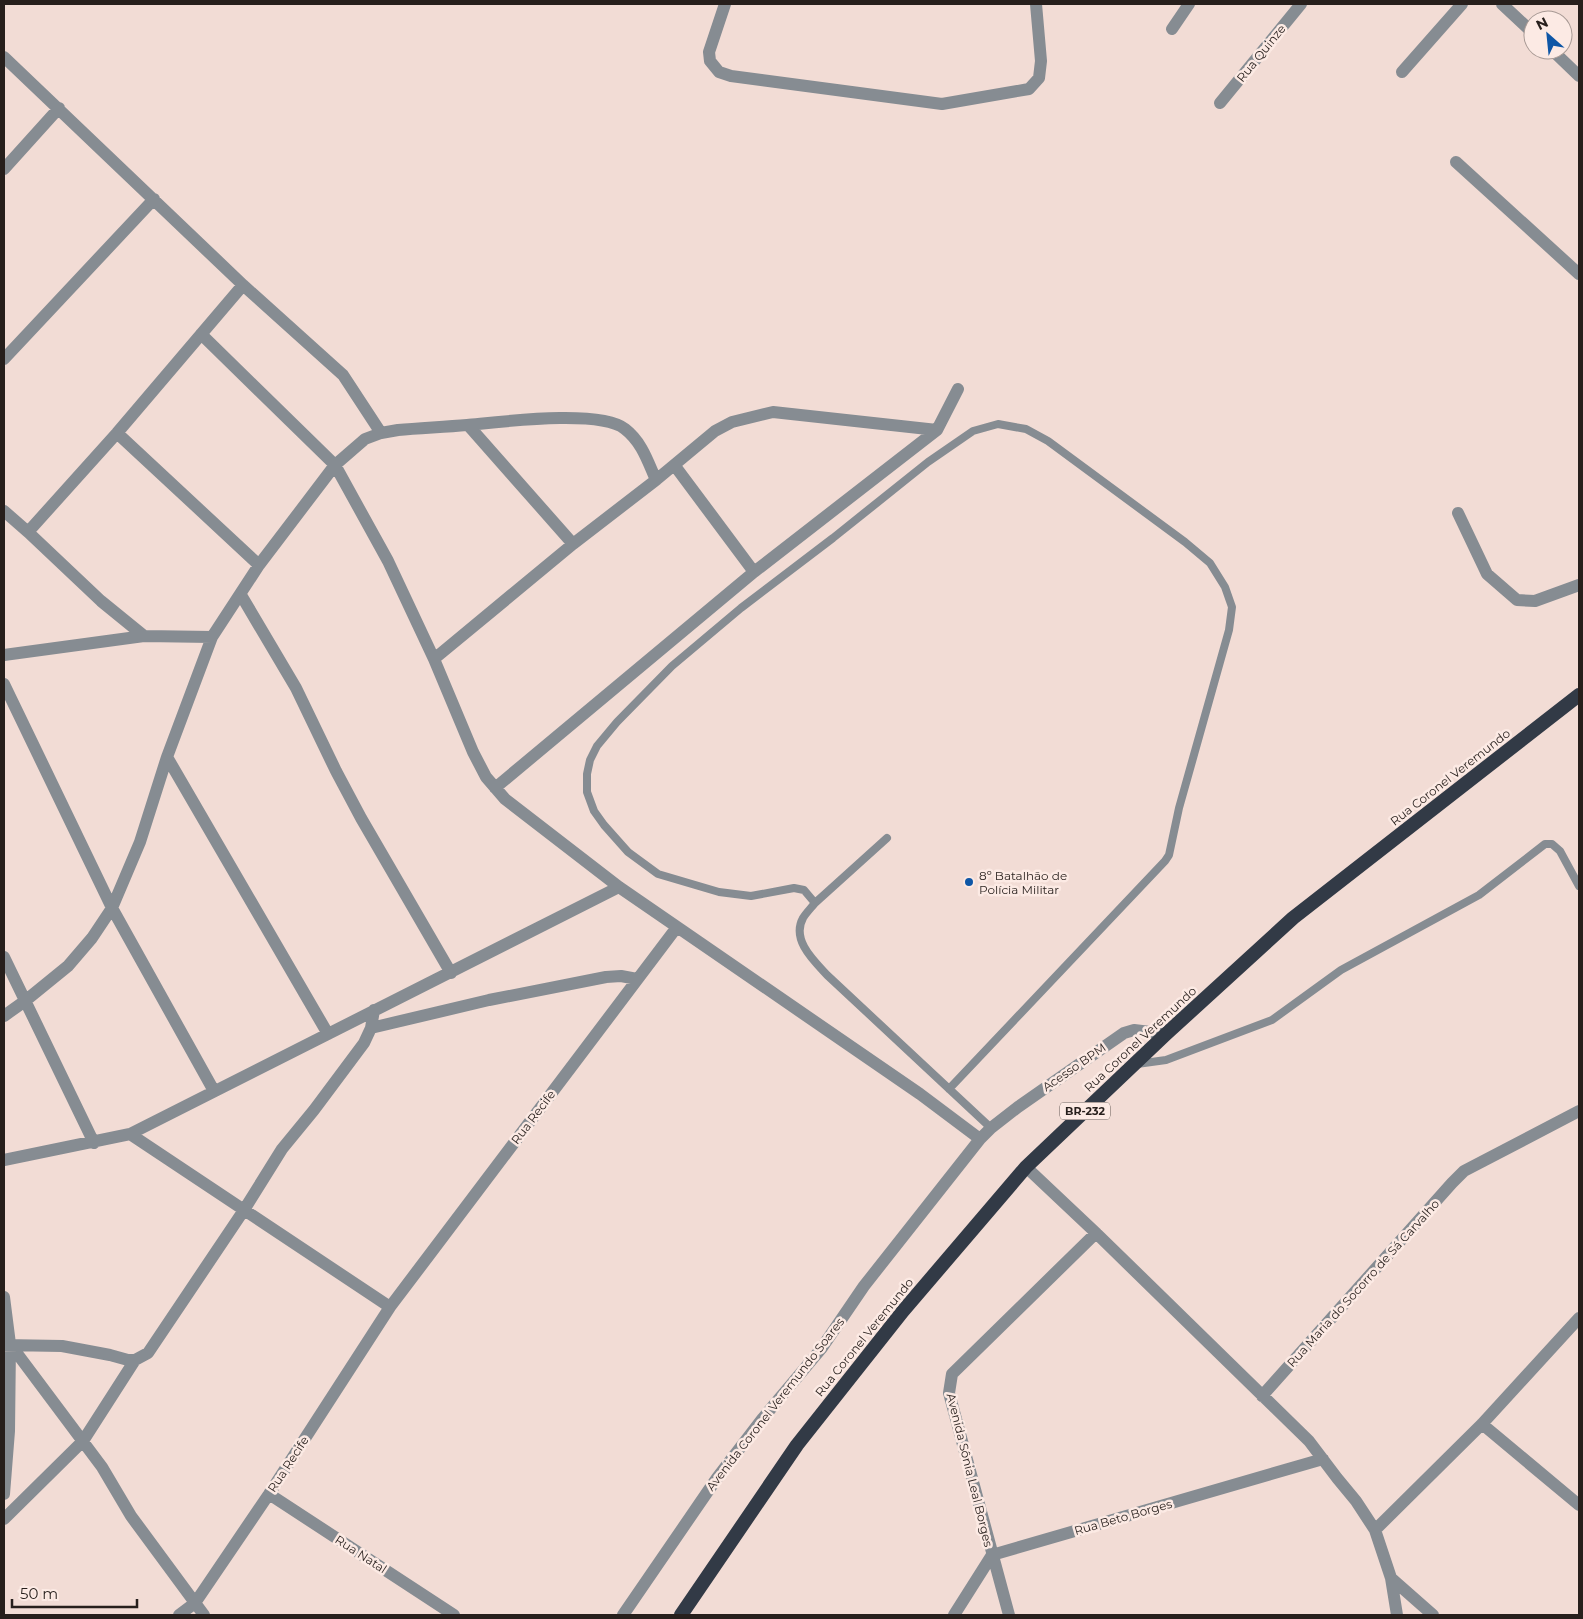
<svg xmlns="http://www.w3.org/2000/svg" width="1583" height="1619" font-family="Montserrat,sans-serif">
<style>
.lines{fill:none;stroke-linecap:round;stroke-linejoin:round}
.service{stroke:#868c92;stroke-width:8}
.minor{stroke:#868c92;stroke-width:12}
.trunk{stroke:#323a46;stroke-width:14}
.poi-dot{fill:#0e56a6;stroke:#fceae4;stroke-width:2}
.labels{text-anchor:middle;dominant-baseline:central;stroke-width:5;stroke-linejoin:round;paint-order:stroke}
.shield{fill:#fceae4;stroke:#675c58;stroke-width:1}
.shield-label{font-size:11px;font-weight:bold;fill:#271f1c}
.street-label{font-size:12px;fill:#271f1c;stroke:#fceae4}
.poi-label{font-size:12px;fill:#271f1c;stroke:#fceae4;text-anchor:start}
</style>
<rect width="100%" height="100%" fill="#f2dcd5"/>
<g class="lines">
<path class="service" d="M815 903 887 838
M1137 1064 1166 1060 1272 1020 1341 970 1479 895 1545 844H1552L1560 851 1579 886
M949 1089 1165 861 1169 855 1179 808 1229 630 1232 607 1225 587 1210 563 1185 542 1048 441 1026 429 998 424 973 431 928 462 833 538 741 608 672 666 617 722 597 746 590 760 587 774V792L594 811 604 825 628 852 658 874 719 892 751 896 794 888 804 890 815 903C811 908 806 913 803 918 791 940 814 961 827 975L991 1128"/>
<path class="minor" d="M725 4 709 52 710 61 719 72 731 76 942 104 1029 89 1039 78 1041 61 1036 4
M1502 4 1533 33
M1172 29 1189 4
M1552 50 1579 76
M4 57 243 285 343 375 381 433
M1402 72 1462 4
M1220 103 1301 4
M1456 162 1579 274
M4 169 59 108
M201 334 335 465 388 561 434 659 473 752 486 777 505 799 619 887 920 1094 980 1139
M4 359 154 199
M468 425 573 544
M117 433 259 565
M675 466 754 572
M4 511 28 532 101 601 144 636
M1458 513 1487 574 1517 600 1535 601 1579 585
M28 532 117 433 243 285
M241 595 296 688 336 771 361 818 451 973
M4 655 144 636 212 637
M434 659 573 544 656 480 715 431 732 422 773 412 937 430
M4 684 112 908 214 1091
M167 757 328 1034
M495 788 754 572 937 430 958 389
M4 957 94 1143
M4 1016 25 1001 68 966 92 938 112 908 140 842 167 757 212 637 259 565 335 465 365 439 381 433 398 430C421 428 444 427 467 425 500 422 600 409 625 429 642 442 648 462 656 480
M371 1028 489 1000 606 977 621 976 637 979
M130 1134 390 1307 269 1494 195 1603 179 1615
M4 1160 130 1134 619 887
M1026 1167 1096 1233 1309 1441 1337 1478 1356 1501 1375 1530 1391 1578 1397 1615
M4 1297 10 1344 9 1431 4 1494
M390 1307 677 927
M10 1344 102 1467 131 1516 204 1615
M4 1345 62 1346 110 1355 128 1360H135L148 1353 244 1210 282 1149 314 1110 364 1043 371 1028 374 1010
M1262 1396 1452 1183 1464 1171 1579 1111
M1482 1424 1579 1505
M269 1494 454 1615
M4 1519 83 1441 135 1360
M1375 1530 1482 1424 1579 1318
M1391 1578 1433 1615
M623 1615 717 1478 763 1418 821 1349 864 1286 980 1139 991 1128 1018 1107 1124 1033 1134 1030 1166 1034
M954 1615 992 1555 1323 1459
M1009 1615 949 1393 952 1374 1096 1233"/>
<path class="trunk" d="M681 1615 797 1445 903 1311 1026 1167 1166 1034 1293 918 1579 695"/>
</g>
<circle class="poi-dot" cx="969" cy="882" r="5"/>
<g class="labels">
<rect class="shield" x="1060" y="1102.5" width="50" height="17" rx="4"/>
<g class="shield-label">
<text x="1085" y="1111">BR-232</text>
</g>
<g class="street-label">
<text transform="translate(1261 53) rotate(-51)">Rua Quinze</text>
<text transform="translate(1450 777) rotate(-38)">Rua Coronel Veremundo</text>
<text transform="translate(1140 1039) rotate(-43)">Rua Coronel Veremundo</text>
<text transform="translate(1074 1067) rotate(-35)">Acesso BPM</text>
<text transform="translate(533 1117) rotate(-53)">Rua Recife</text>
<text transform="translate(1363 1283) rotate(-48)">Rua Maria do Socorro de Sá Carvalho</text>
<text transform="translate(864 1337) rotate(-51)">Rua Coronel Veremundo</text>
<text transform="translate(775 1404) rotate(-52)">Avenida Coronel Veremundo Soares</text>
<text transform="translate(288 1464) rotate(-57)">Rua Recife</text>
<text transform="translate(970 1470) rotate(76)">Avenida Sônia Leal Borges</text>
<text transform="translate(1123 1517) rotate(-16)">Rua Beto Borges</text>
<text transform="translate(361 1554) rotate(33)">Rua Natal</text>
</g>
<g class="poi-label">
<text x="979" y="875">8º Batalhão de<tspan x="979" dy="14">Polícia Militar</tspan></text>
</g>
</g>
<rect width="1583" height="1619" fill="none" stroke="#271f1c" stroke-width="10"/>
<g transform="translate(1548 35) rotate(333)"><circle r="24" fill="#fceae4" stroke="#a79994"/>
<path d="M0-4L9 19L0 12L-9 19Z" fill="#0e56a6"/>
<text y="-8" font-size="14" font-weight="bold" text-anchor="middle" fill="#271f1c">N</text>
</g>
<path d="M12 1599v8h125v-8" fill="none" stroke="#271f1c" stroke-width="2.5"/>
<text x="20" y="1599" font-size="15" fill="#271f1c" stroke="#fceae4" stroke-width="4" paint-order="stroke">50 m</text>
</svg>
